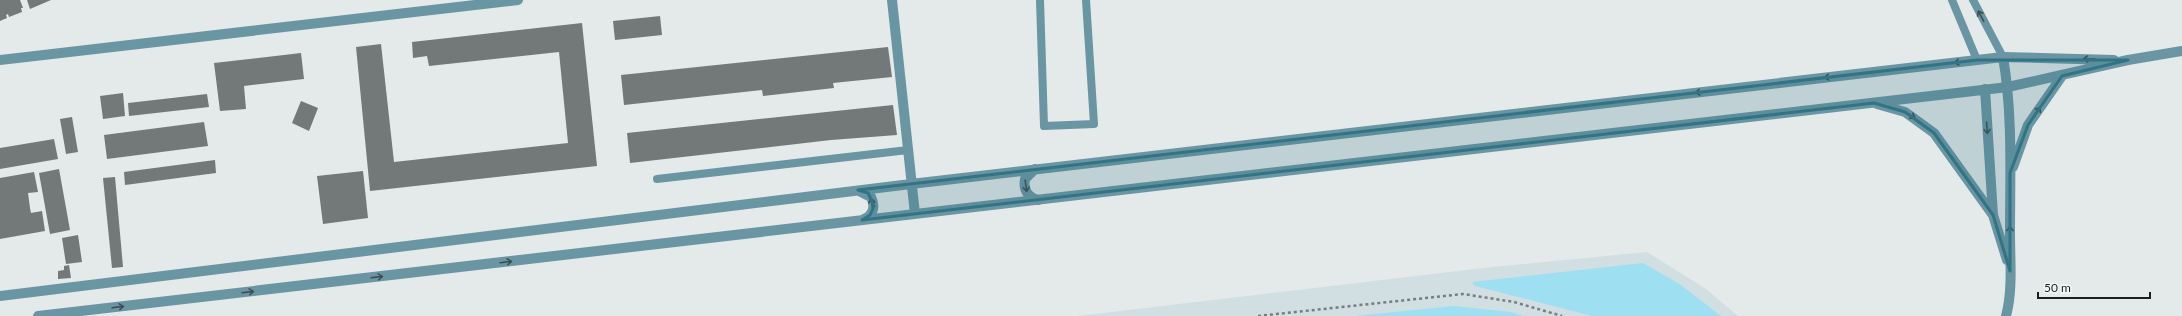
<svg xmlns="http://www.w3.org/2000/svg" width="2182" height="316" font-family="Lato,sans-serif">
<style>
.built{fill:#d1dfe3}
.green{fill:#9edff2}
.building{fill:#737879}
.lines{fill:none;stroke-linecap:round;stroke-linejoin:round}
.path{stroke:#797d7d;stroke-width:2.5;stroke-dasharray:3 3;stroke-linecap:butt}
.lane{stroke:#6a95a2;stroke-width:8}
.street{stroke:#6a95a2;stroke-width:10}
.oneway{stroke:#3c4e53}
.marked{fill:#317485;fill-opacity:0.2;stroke:#317485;stroke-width:3;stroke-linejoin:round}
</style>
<rect width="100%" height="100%" fill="#e4e9ea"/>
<path class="built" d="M1647 252 1706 289 1738 316H1078L1492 267Z"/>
<path class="green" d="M1643 263 1681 285 1721 316H1592L1475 286 1472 282Z
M1454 306 1511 312 1523 316H1355Z"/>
<path class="building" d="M0 0H20L23 8H21L22 12 9 17 8 14 6 15 7 18 0 21Z
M27 0H51L30 9Z
M660 16 662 35 615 40 613 21Z
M582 23 597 166 370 191 356 47 381 44 394 162 568 143 559 52 429 66 427 56 413 58 412 42Z
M888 47 892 77 833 83 834 88 763 96 762 90 624 105 621 75Z
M301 53 304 79 244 86 246 109 220 111 214 63Z
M123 93 125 116 103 119 100 96Z
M207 94 209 107 129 116 128 103Z
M301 101 318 108 309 131 292 123Z
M893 105 897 135 831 140 630 163 627 133Z
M72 117 78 152 66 154 60 119Z
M204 122 208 146 107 159 104 135Z
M54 139 58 159 0 169V148Z
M215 160 216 173 125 185 124 172Z
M59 169 70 230 50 234 39 173Z
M363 171 368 218 323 224 317 176Z
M34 172 38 192 28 193 30 208 31 213 42 211 45 231 0 239V178Z
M115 177 123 267 112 268 103 178Z
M78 235 82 262 66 264 62 238Z
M69 265 71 278 58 279V271L64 270V266Z"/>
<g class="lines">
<path class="path" d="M1258 316 1463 294 1514 302 1562 316"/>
<path class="lane" d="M1040 0 1044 126 1094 124 1086 0
M1952 0 1977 60
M1973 0 2003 57
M657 179 908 150"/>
<path class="street" d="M892 0 915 214
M2003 57C2013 115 2010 175 2010 234 2010 260 2013 290 2006 316
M0 60 518 0
M1985 89 1993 215 2007 260
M1877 104 1905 112 1934 133 1993 215
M2013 167 2028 125 2062 76
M1035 169 1025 179C1023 190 1028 198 1039 200
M859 191 871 197C876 207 873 216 862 220
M0 296 911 184 1977 60 2003 57 2114 60
M38 316 2008 87 2128 60 2182 51"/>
</g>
<defs><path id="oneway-shaft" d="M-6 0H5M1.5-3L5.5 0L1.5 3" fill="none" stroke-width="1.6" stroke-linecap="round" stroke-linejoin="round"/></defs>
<g class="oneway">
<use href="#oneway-shaft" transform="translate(1981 16) rotate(-118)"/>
<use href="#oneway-shaft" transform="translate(2089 59) rotate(-179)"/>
<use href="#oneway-shaft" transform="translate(1960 62) rotate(173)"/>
<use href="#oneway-shaft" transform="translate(1830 77) rotate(173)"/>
<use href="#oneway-shaft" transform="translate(1701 92) rotate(173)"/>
<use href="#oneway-shaft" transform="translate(2037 112) rotate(-57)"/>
<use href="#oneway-shaft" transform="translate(1910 115) rotate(30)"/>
<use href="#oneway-shaft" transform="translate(1987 128) rotate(86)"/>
<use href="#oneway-shaft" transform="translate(1026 186) rotate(82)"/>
<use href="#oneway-shaft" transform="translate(872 204) rotate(-98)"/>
<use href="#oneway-shaft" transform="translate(2010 232) rotate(-90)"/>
<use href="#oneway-shaft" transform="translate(506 262) rotate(-7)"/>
<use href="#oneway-shaft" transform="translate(377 277) rotate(-7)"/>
<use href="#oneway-shaft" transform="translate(248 292) rotate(-7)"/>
<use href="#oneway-shaft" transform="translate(118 307) rotate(-7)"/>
</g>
<path class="marked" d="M1977 60H2128L2062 76 2028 125 2010 173V271L1993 215 1934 133 1905 112 1874 103 862 220 870 215 874 206 868 193 858 190Z"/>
<path d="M2038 292v6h112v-6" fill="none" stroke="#1d1f1f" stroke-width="2"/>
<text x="2044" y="292" font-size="12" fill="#1d1f1f" stroke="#f1f6f7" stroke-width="3" paint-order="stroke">50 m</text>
</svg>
